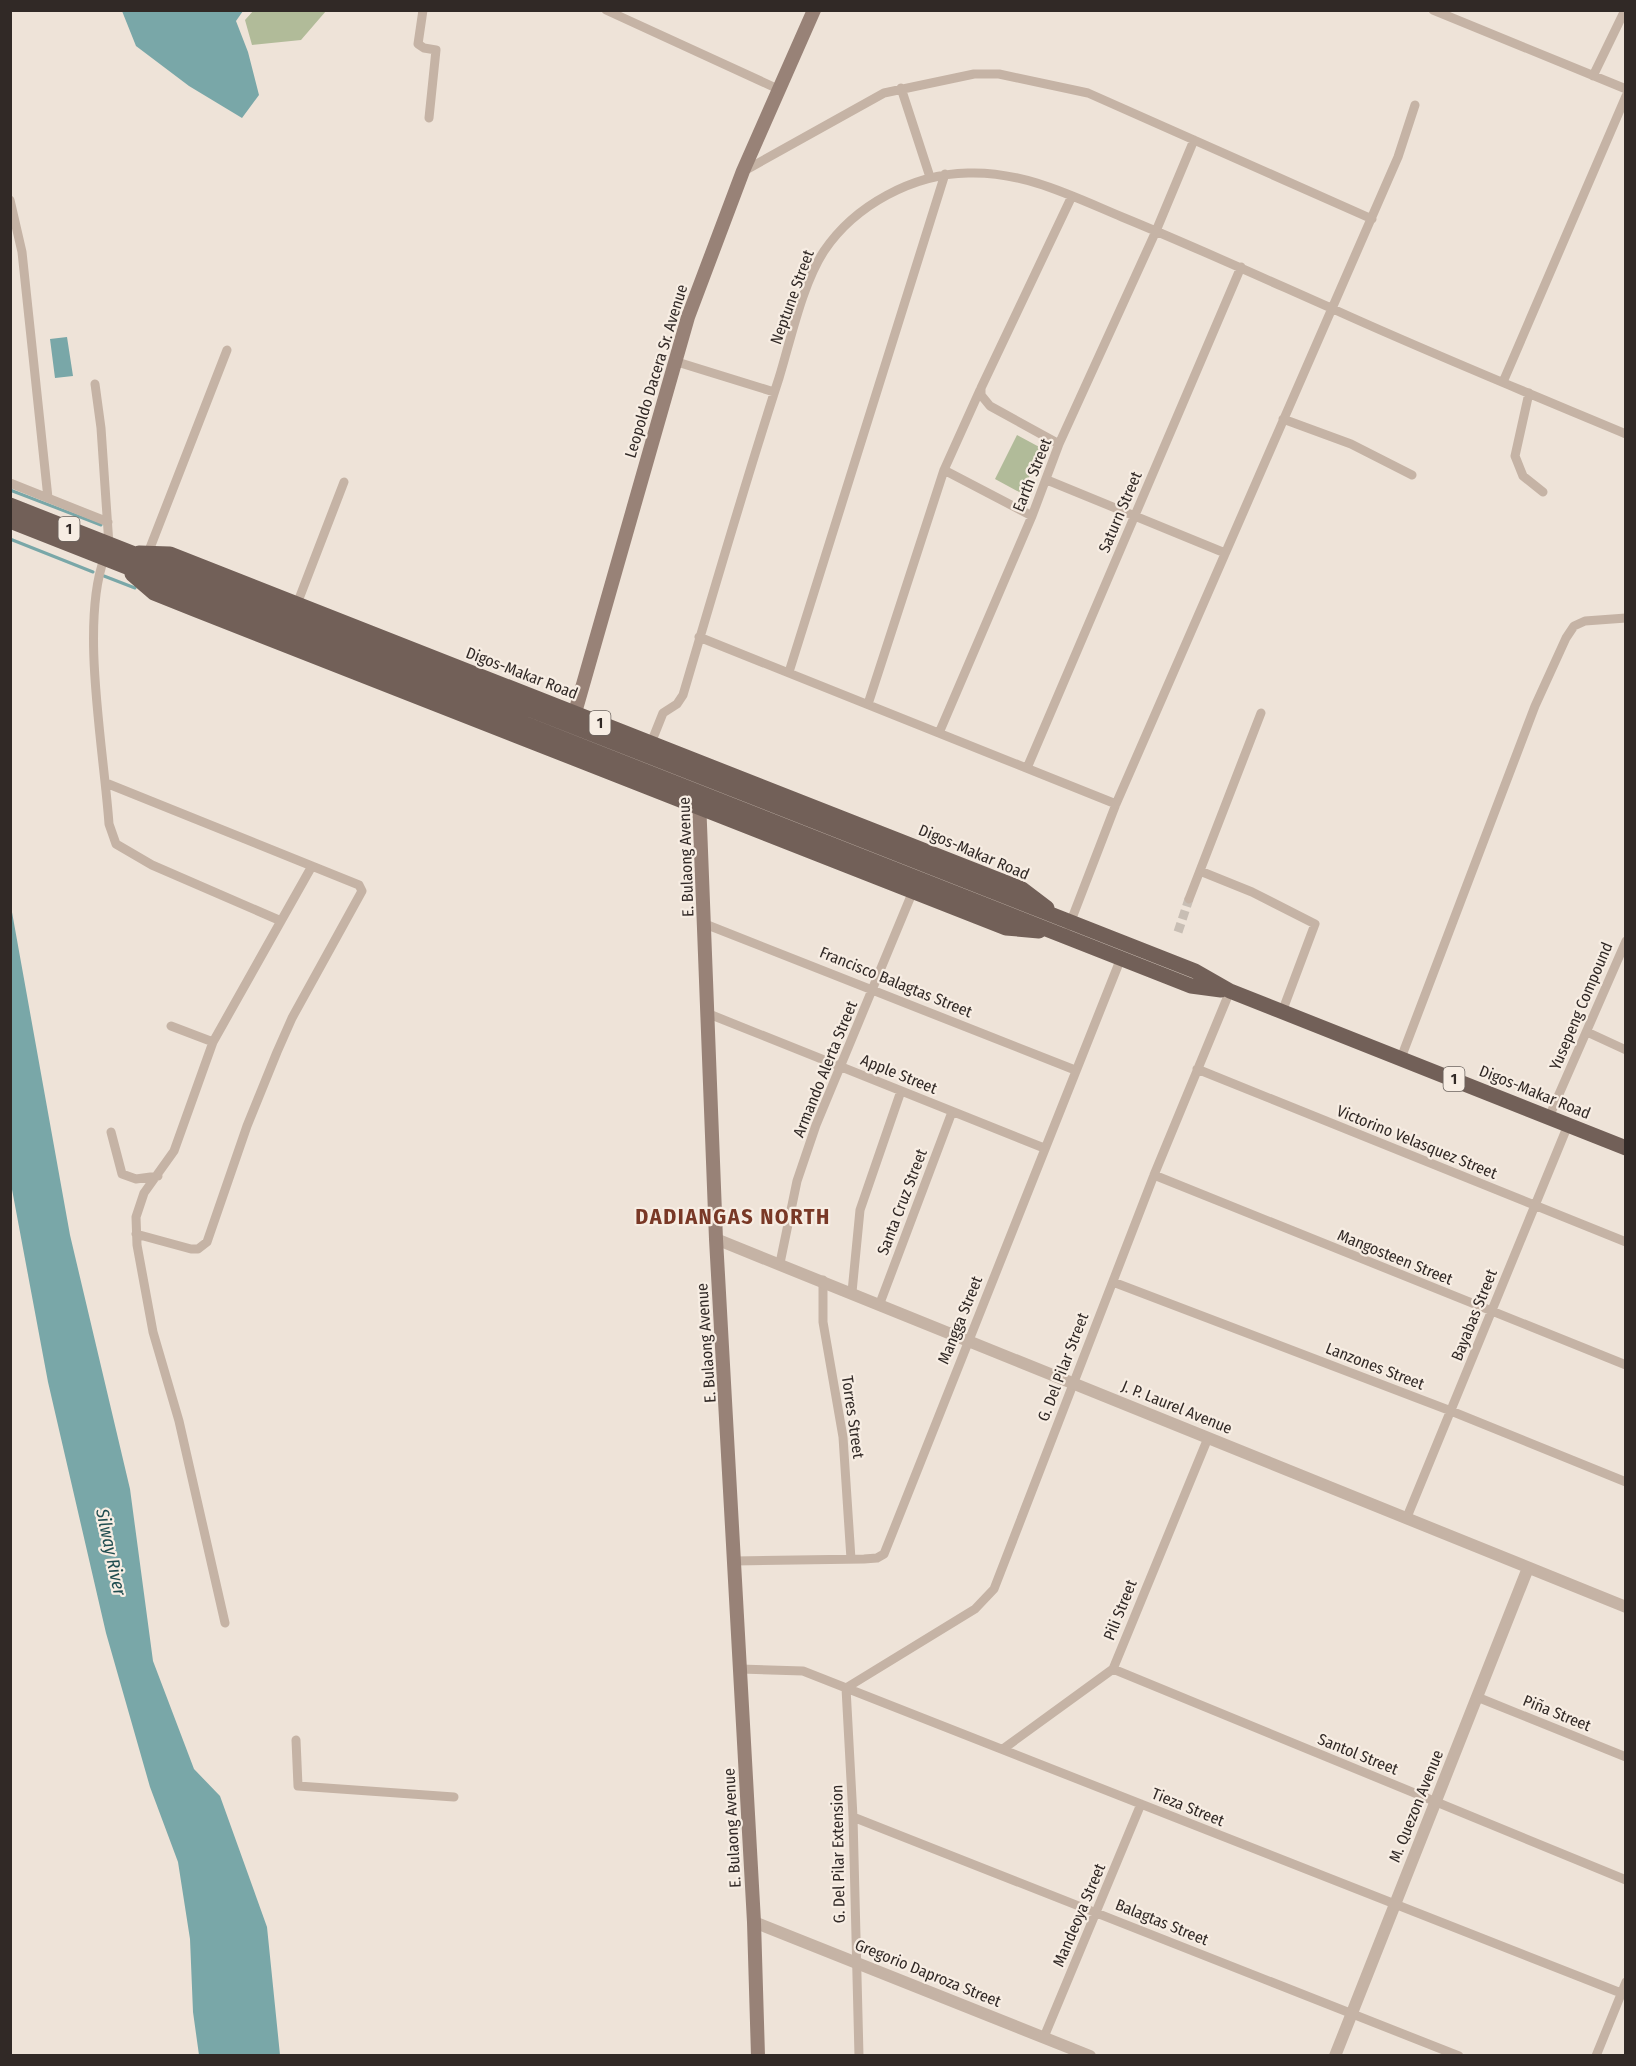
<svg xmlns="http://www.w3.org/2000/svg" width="1636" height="2066" font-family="'Fira Sans Condensed',sans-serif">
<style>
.green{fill:#b1bb99}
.water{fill:#79a7a8}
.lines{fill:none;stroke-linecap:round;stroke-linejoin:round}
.stream{stroke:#79a7a8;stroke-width:3}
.minor-tunnel{stroke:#c8beb4;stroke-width:9;stroke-dasharray:9 4.5;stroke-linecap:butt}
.minor{stroke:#c5b3a5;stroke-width:9}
.tertiary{stroke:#c5b3a5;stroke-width:12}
.secondary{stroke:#988277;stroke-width:14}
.primary{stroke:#726058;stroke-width:15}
.labels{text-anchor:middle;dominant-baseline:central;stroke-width:4.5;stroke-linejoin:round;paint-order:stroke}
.shield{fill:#f7ede3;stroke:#6c645f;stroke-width:1.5}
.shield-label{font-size:15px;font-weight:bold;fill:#312926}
.street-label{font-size:16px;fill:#312926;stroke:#f7ede3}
.water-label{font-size:18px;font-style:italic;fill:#1f4c4f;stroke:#f7ede3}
.district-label{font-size:22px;font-weight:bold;letter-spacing:1.5px;fill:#793826;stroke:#f7ede3}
</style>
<rect width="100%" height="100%" fill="#eee3d8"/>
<path class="green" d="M254 10H326V11L301 40 252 45 245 20Z
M1017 435 1043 449 1021 493 995 479Z"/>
<path class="water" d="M122 11H243L236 21 248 52 259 95 242 118 189 86 136 46Z
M67 337 73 376 55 378 50 339Z
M10 901 70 1235 130 1489 153 1661 194 1769 220 1796 267 1927 280 2055H199L193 2012 190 1939 178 1862 150 1787 106 1633 48 1382 11 1184Z"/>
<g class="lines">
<path class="stream" d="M10 490 101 525
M10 539 93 572
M104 576 135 588"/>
<path class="minor-tunnel" d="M1178 932 1189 899"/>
<path class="minor" d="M423 10 418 44 424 48 436 50 429 118
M606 10 778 89
M1433 10 1626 89
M1593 76 1625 10
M901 88 930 177
M744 171 884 93 974 74H999L1088 93 1372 219
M10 200 22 252 48 498
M674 361 774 392
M1503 382 1626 96
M95 384 101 428 109 545
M1529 393 1515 456 1523 476 1543 492
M1283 419 1351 444 1412 475
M1059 444 990 406 981 395V388L1072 196
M944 470 980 390
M1047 480 1225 553
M10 483 108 522
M148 553 227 350
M104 559C80 625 104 751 109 824L116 844 152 865 281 921 213 1042 174 1151 144 1193 136 1217 137 1245 153 1332 179 1421 225 1623
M297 604 344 482
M699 637 1116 804
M789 672 945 174
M868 704 944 470 1032 516
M939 733 1032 516 1059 444 1156 231 1194 140
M651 743 663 713 677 704 683 695C714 590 745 483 779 378 791 339 802 285 824 251 855 205 913 174 968 173 1023 171 1072 196 1122 217 1193 246 1263 278 1333 309 1430 353 1528 393 1626 434
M1027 768 1241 267
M106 783 359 885 362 891 292 1018 277 1052 247 1126 207 1242 198 1249H191L136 1234
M1200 871 1252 892 1315 924 1282 1012
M1189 899 1261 713
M281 921 312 866
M705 924 1075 1070
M1069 926 1116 804 1398 157 1415 105
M709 1014 1044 1148
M171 1026 213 1042
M1587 1032 1626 1050
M1401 1058 1535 706 1566 638 1574 626 1585 621 1626 618
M1197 1069 1626 1242
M1549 1117 1626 941
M111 1132 122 1174 136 1179 158 1176
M1154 1175 1626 1365
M780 1263 797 1181 816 1125 913 891
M823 1280V1322L843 1437 851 1559
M1113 1282 1451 1411 1626 1482
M852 1292 860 1210 901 1091
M880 1303 952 1112
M1407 1517 1568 1125
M735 1561 864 1559 877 1558 884 1554 1121 958
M740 1669 803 1671 1621 1993
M1113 1669 1626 1880
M1477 1697 1626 1757
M296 1740 298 1786 454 1797
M1003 1749 1113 1669 1208 1438
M853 1817 1459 2056
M1044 2037 1141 1804
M859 2056 853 1817 846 1688 975 1609 994 1589 1154 1175 1230 991
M1596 2056 1626 1982"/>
<path class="tertiary" d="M716 1239 1626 1607
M754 1922 1090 2056
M1335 2056 1528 1568"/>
<path class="secondary" d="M572 723 688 317 743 171 814 10
M699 799 716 1239 754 1922 758 2056"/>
<path class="primary" d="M10 505 1195 971 1230 991 1626 1148
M10 521 1191 986 1221 990
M139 553 170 554 1022 889 1047 908
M132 574 154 593 194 609 1006 928 1039 931"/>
</g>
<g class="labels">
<g class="shield">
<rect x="58.5" y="517" width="21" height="24" rx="4.5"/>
<rect x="589.5" y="711" width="21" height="24" rx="4.5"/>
<rect x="1443.5" y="1067" width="21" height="24" rx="4.5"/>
</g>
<g class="shield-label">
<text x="69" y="529">1</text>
<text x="600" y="723">1</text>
<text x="1454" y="1079">1</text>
</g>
<g class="street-label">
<text transform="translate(792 297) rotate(-70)">Neptune Street</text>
<text transform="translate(656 371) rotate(-73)">Leopoldo Dacera Sr. Avenue</text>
<text transform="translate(1032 475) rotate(-68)">Earth Street</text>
<text transform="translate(1120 512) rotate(-67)">Saturn Street</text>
<text transform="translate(522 673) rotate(21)">Digos-Makar Road</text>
<text transform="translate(974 852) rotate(23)">Digos-Makar Road</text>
<text transform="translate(686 857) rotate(-92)">E. Bulaong Avenue</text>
<text transform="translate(896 982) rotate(22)">Francisco Balagtas Street</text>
<text transform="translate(1581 1006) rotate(-67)">Yusepeng Compound</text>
<text transform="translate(825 1069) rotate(-68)">Armando Alerta Street</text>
<text transform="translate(899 1074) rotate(22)">Apple Street</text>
<text transform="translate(1535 1092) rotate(22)">Digos-Makar Road</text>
<text transform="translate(1417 1142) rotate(22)">Victorino Velasquez Street</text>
<text transform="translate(902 1202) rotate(-69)">Santa Cruz Street</text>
<text transform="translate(1395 1257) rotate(22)">Mangosteen Street</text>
<text transform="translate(1474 1315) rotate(-68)">Bayabas Street</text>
<text transform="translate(960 1320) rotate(-68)">Mangga Street</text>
<text transform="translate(706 1343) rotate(-94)">E. Bulaong Avenue</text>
<text transform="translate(1375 1366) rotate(21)">Lanzones Street</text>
<text transform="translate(1063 1367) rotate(-69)">G. Del Pilar Street</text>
<text transform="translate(1177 1407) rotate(22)">J. P. Laurel Avenue</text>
<text transform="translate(853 1417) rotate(82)">Torres Street</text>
<text transform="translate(1120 1610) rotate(-68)">Pili Street</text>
<text transform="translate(1557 1713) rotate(22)">Piña Street</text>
<text transform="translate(1358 1754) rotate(22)">Santol Street</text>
<text transform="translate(1416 1806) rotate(-68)">M. Quezon Avenue</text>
<text transform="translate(1188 1807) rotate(22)">Tieza Street</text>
<text transform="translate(732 1828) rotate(-93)">E. Bulaong Avenue</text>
<text transform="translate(838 1854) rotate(-91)">G. Del Pilar Extension</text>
<text transform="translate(1079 1915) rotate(-67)">Mandeoya Street</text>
<text transform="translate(1162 1922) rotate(22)">Balagtas Street</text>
<text transform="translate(928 1973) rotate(22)">Gregorio Daproza Street</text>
</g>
<g class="water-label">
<text transform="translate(111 1552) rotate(78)">Silway River</text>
</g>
<g class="district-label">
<text x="733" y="1216">DADIANGAS NORTH</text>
</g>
</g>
<rect width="1636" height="2066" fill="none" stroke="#312926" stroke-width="24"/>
</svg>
